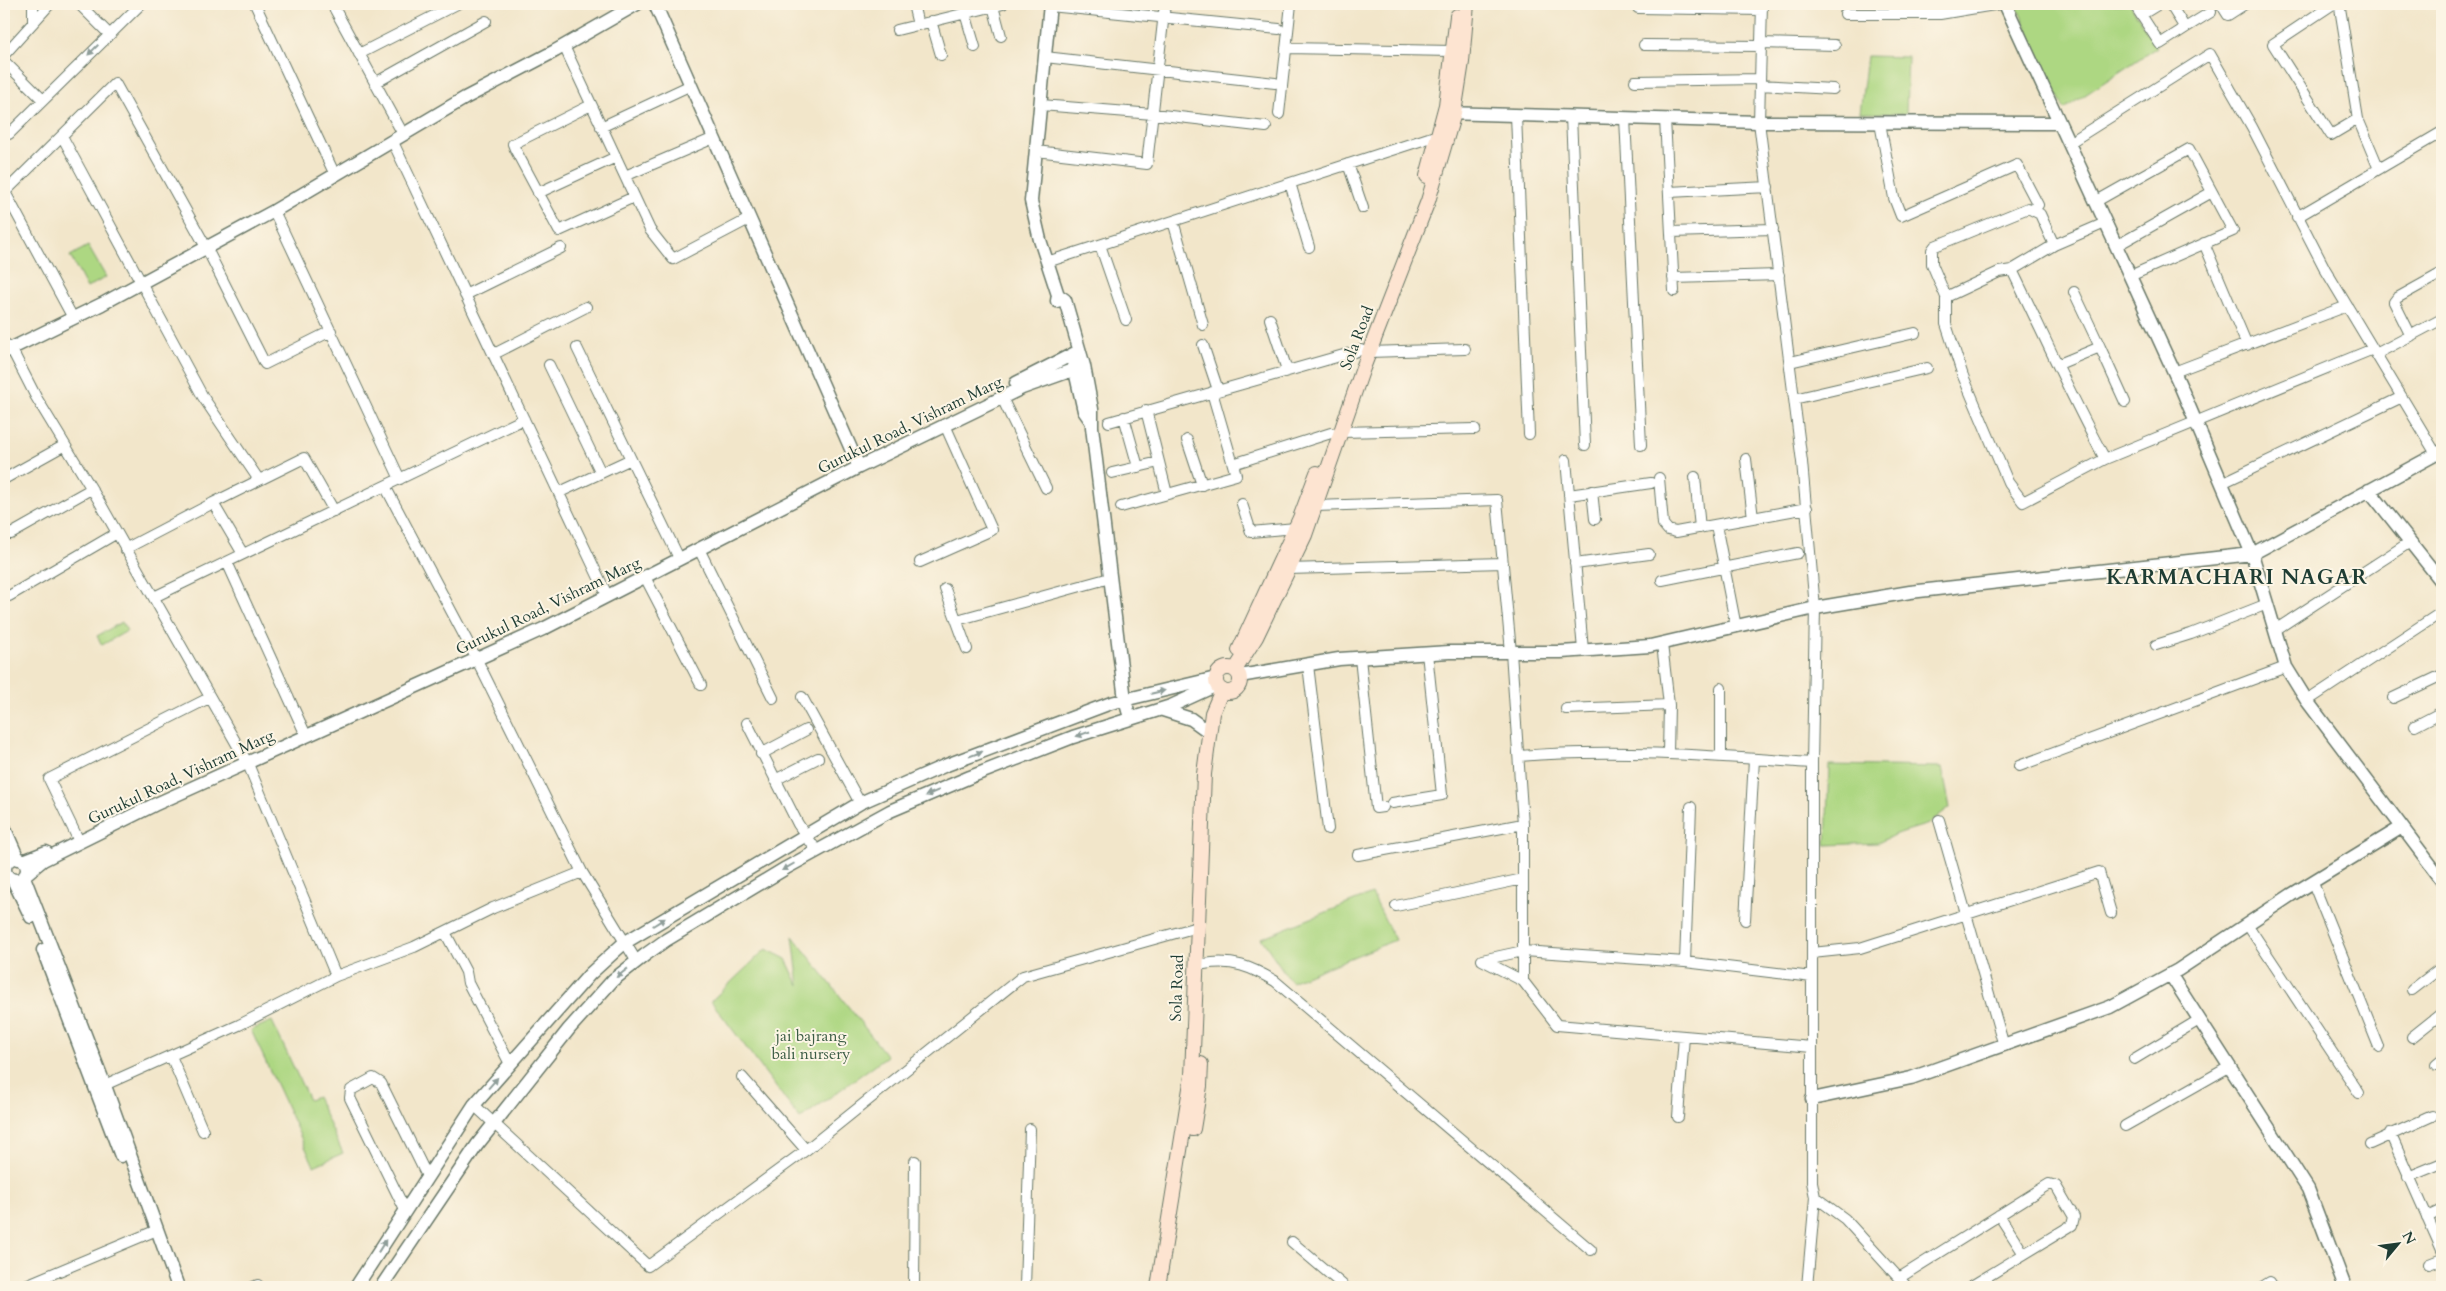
<svg xmlns="http://www.w3.org/2000/svg" width="2446" height="1291" font-family="Cardo,serif">
<style>
.green{fill:#add782;stroke:#668a5b}
.lines{fill:none;stroke-linecap:round;stroke-linejoin:round}
.minor-casing{stroke:#697868;stroke-width:12}
.tertiary-casing{stroke:#697868;stroke-width:15}
.secondary-casing{stroke:#697868;stroke-width:16}
.minor{stroke:#fff;stroke-width:10}
.tertiary{stroke:#fff;stroke-width:12}
.secondary{stroke:#fde4d1;stroke-width:14}
.oneway{fill:#8f9e9a}
.labels{text-anchor:middle;dominant-baseline:central;stroke-width:4;stroke-linejoin:round;paint-order:stroke}
.street-label{font-size:16px;fill:#1f3d34;stroke:#fcf5e5}
.park-label{font-size:16px;fill:#3b5c44;stroke:#fcf5e5}
.district-label{font-size:21px;font-weight:bold;letter-spacing:1px;fill:#1f3d34;stroke:#fcf5e5}
</style>
<rect width="100%" height="100%" fill="#fcf5e5"/>
<filter id="ink" filterUnits="userSpaceOnUse"><feTurbulence type="fractalNoise" baseFrequency=".02" numOctaves="2"/><feDisplacementMap in="SourceGraphic" scale="10" xChannelSelector="R" yChannelSelector="G"/><feConvolveMatrix kernelMatrix="1 2 1 2 8 2 1 2 1" color-interpolation-filters="sRGB"/></filter>
<filter id="wash" filterUnits="userSpaceOnUse"><feTurbulence type="fractalNoise" baseFrequency=".0096" numOctaves="4" result="noise"/><feDisplacementMap in="SourceGraphic" scale="20" xChannelSelector="R" yChannelSelector="G"/><feGaussianBlur stdDeviation="1.12" result="paint"/><feColorMatrix in="noise" values="0 0 0 0 0 0 0 0 0 0 0 0 0 0 0 0 0 1.4 0 .05"/><feComposite in="paint" operator="in"/></filter>
<g filter="url(#wash)">
<rect width="100%" height="100%" fill="#f2e6ca"/>
<path class="green" d="M2022 4H2130L2157 47 2064 109 2017 7Z
M1867 56 1908 57 1906 114 1860 113Z
M88 246 106 277 87 288 70 256Z
M122 622 127 631 102 645 97 636Z
M1829 765 1942 767 1950 808 1929 824 1896 834 1878 843 1826 845Z
M1372 894 1395 940 1303 977 1291 982 1261 938Z
M793 936 887 1056 800 1119 711 1001 766 949 786 959 799 986Z
M272 1021 309 1100 317 1097 343 1153 314 1166 251 1030Z"/>
</g>
<g filter="url(#ink)">
<g class="lines">
<g class="minor-casing">
<path id="minor" d="M79 4 109 34
M255 4 335 175
M332 4 403 134
M913 4 918 25
M1762 4 1759 122 1802 462 1815 608 1812 763V1182L1815 1197 1807 1287
M2134 4 2160 44 2185 28 2170 4
M2221 4 2228 15 2245 4
M993 6 1001 36
M1050 6 1279 29
M1638 8 1762 10
M965 13 975 47
M1845 14H1940L2000 4
M2141 15 2159 4
M931 21 941 55
M33 23V4
M2185 28 2211 12
M897 30 1003 4
M1762 43 1835 45
M1644 45 1761 46
M564 46 650 230 673 259 749 219
M1286 48 1453 51
M359 54 457 4
M4 55 50 4
M1045 57 1275 83
M4 61 43 100
M1635 81 1760 79
M375 83 486 21
M1760 85 1833 89
M591 105 513 144 515 149 559 231 634 197
M1041 105 1153 114 1266 127
M1279 114 1291 4
M1516 115 1529 434
M1571 116 1585 445
M1625 118 1641 445
M1665 119 1674 291
M2358 119 2331 135 2273 44 2333 4 2338 5 2340 8 2358 119 2379 169
M1880 123 1894 198 1901 216 2017 165 2038 205 2034 210
M601 127 691 85
M4 134H9L141 4
M62 136 203 397 259 480
M392 140 607 595
M2069 143 2210 54 2252 127 2325 269 2436 454
M1036 151 1147 164 1165 4
M1348 164 1363 208
M625 176 714 138
M1290 183 1309 247
M5 192 73 318
M1669 192 1768 187
M4 193 115 83 206 247 265 364 331 331
M538 193 616 157
M2095 202 2189 149 2233 231 2130 276
M274 211 400 479
M2297 217 2442 132
M1173 221 1203 325
M1671 232 1773 229
M2204 243 2247 345
M1100 245 1126 320
M2054 245 2040 214 2028 208 1935 246 1932 250V264L1946 297V324L1963 376 2008 482 2023 502 2105 459
M2116 246 2212 192
M1047 262 1438 135
M2012 270C2043 333 2071 397 2105 459L2373 349
M1673 278 1779 275
M465 295 561 248
M1946 297 1999 272 2012 270 2054 245 2105 223
M1270 319 1287 370
M2411 336 2394 302 2397 298 2442 273
M4 343 11 348 36 397 99 501 248 764 336 976 239 1025 100 1087
M1203 345 1218 390
M2100 347 2125 402
M577 348 677 554
M1369 352 1465 349
M494 354 586 307
M2376 354 2442 319
M1790 362 1915 333
M2059 364 2100 347 2074 292
M549 365 601 473
M2174 372 2347 306
M1002 398 1046 488
M1794 399 1927 368
M1146 410 1167 494
M1124 417 1138 467
M1109 422 1361 350
M1341 432 1475 429
M1187 440 1202 485
M1746 459 1753 518
M1566 460 1583 650
M1233 464 1331 433
M1112 473 1159 462
M1695 477 1700 528
M1659 478 1663 524 1668 530 1676 532 1807 508
M4 479 65 445
M2222 483 2402 397
M385 486 474 654 582 872 637 962
M1592 491 1595 519
M560 492 631 459
M1569 495 1651 483
M213 503 304 458 334 511
M1242 504 1251 532 1296 528
M1315 506 1497 500 1511 652 1523 824V981
M1121 507 1236 475 1212 392
M1716 525 1736 627
M11 534 91 489
M125 549 213 503 243 554
M699 549 773 698
M227 562 304 731
M920 562 992 530 945 425
M1575 564 1649 554
M1288 569 1503 563
M645 577 701 685
M1662 580 1798 553
M945 589 967 649
M9 596 117 533
M154 597 524 419
M957 620 1110 578
M2275 630 2410 542
M1662 644 1669 705 1668 753
M2156 645 2191 634 2267 604
M1360 658 1376 808 1383 807
M1308 665 1328 829
M1721 688V757
M802 697 860 803
M2393 698 2442 675
M2307 701 2442 612
M1566 709 1669 705
M747 723 798 824 817 851
M2415 726 2442 712
M761 754 806 730
M1519 756C1617 748 1714 756 1812 763
M2019 766 2286 667
M775 780 818 758
M1392 803 1442 795 1427 653
M1939 820 2004 1046
M77 837 49 779 209 698
M1358 855 1523 824
M2313 883 2379 1047
M1396 906 1523 879
M1745 920 1754 759
M2247 924 2359 1093
M445 932 466 972 468 983 510 1064
M1812 953 1860 948 2099 872 2111 913
M1685 962 1691 807
M1204 964C1233 959 1251 967 1275 981L1591 1250
M336 976 414 947 493 908 582 872
M1812 977 1685 962 1523 951 1482 960 1523 981 1557 1025 1812 1047
M2412 990 2442 967
M2412 1037 2442 1013
M171 1056 203 1131
M2134 1059 2199 1020
M2436 1065 2442 1060
M742 1077 806 1150
M474 1105 648 1266 806 1150 1023 976 1197 927
M1678 1117 1684 1036
M2125 1126 2229 1067
M2390 1133 2442 1250
M2370 1144 2432 1116
M2408 1177 2442 1163
M1815 1197 1845 1219 1907 1287
M405 1210 350 1098 351 1090 373 1078 381 1083 427 1176
M1999 1215 2024 1254
M2427 1217 2442 1210
M1292 1242 1345 1287
M2429 1264 2442 1259
M1899 1278 2049 1184 2056 1186 2074 1217 2072 1225 1970 1287
M21 1287 157 1230
M252 1287 258 1285
M914 1287 915 1161
M1025 1287 1030 1129
M2262 1287 2270 1282 2273 1287"/>
</g>
<g class="tertiary-casing">
<path id="tertiary" d="M655 4 859 467
M1050 4 1031 201 1040 240 1058 295 1057 301
M2005 4 2180 385 2252 554 2286 667 2307 701 2442 880
M1445 113 1759 122 2059 123
M1058 295 1065 300 1084 366 1092 409V427L1125 700 1130 718
M4 352 102 304 274 211 465 98 555 51 637 4
M1073 362 1084 411 1091 421
M1016 383 1079 351
M2369 490 2442 582
M1240 676 1339 659 1449 652H1561L1650 646 1815 608 1910 592 2252 554 2442 451
M1163 710 1191 719 1209 732
M4 827 18 859
M5 869a11 11 0 1 1 22 0a11 11 0 1 1-22 0Z
M23 861 46 852
M26 874 43 860 154 805 543 629 859 467 1022 388 1084 366
M24 877 105 1086 178 1287
M13 880 31 917
M43 950 121 1156
M2170 974 2308 1189 2345 1287
M1812 1099 1911 1078 2110 1007 2178 970 2291 895 2402 827
M356 1287 474 1105 590 974 624 943 860 803 944 766 1111 703 1216 678
M381 1287 477 1145 569 1029 613 980 645 955 666 940 786 868 890 811 970 777 1073 737 1171 706 1217 685"/>
</g>
<g class="secondary-casing">
<path id="secondary" d="M1427 176 1446 105 1457 16
M1239 650 1300 518 1317 473
M1216 680a12 12 0 1 1 24 0a12 12 0 1 1-24 0Z
M1235 670 1256 637 1305 535 1363 368 1428 201 1454 113 1462 62 1467 4
M1193 1129 1200 1086 1201 1064
M1158 1287 1192 1076 1204 774 1212 713 1222 690"/>
</g>
<use href="#minor" class="minor"/>
<use href="#tertiary" class="tertiary"/>
<use href="#secondary" class="secondary"/>
</g>
<defs><path id="oneway-solid" d="M-6-.8H1V-3.2L6.5 0L1 3.2V.8H-6Z" transform="scale(1.25)"/></defs>
<g class="oneway">
<use href="#oneway-solid" transform="translate(93 50) rotate(135)"/>
<use href="#oneway-solid" transform="translate(1158 692) rotate(-13)"/>
<use href="#oneway-solid" transform="translate(1083 734) rotate(161)"/>
<use href="#oneway-solid" transform="translate(976 754) rotate(-21)"/>
<use href="#oneway-solid" transform="translate(932 793) rotate(157)"/>
<use href="#oneway-solid" transform="translate(788 867) rotate(150)"/>
<use href="#oneway-solid" transform="translate(659 922) rotate(-32)"/>
<use href="#oneway-solid" transform="translate(622 973) rotate(142)"/>
<use href="#oneway-solid" transform="translate(493 1083) rotate(-49)"/>
<use href="#oneway-solid" transform="translate(382 1246) rotate(-58)"/>
</g>
</g>
<g class="labels">
<g class="street-label">
<text transform="translate(1357 338) rotate(-69)">Sola Road</text>
<text transform="translate(910 425) rotate(-26)">Gurukul Road, Vishram Marg</text>
<text transform="translate(548 606) rotate(-26)">Gurukul Road, Vishram Marg</text>
<text transform="translate(181 777) rotate(-25)">Gurukul Road, Vishram Marg</text>
<text transform="translate(1177 988) rotate(-88)">Sola Road</text>
</g>
<g class="park-label">
<text x="811" y="1036">jai bajrang<tspan x="811" dy="18">bali nursery</tspan></text>
</g>
<g class="district-label">
<text x="2237" y="577">KARMACHARI NAGAR</text>
</g>
</g>
<rect width="2446" height="1291" fill="none" stroke="#fcf5e5" stroke-width="20"/>
<g transform="translate(2398 1244) rotate(61)" stroke="#fcf5e5" stroke-width="4" paint-order="stroke">
<path d="M0-4L9 19L0 12L-9 19Z" fill="#1f3d34"/>
<text y="-8" font-size="14" font-weight="bold" text-anchor="middle" fill="#1f3d34">N</text>
</g>
</svg>
